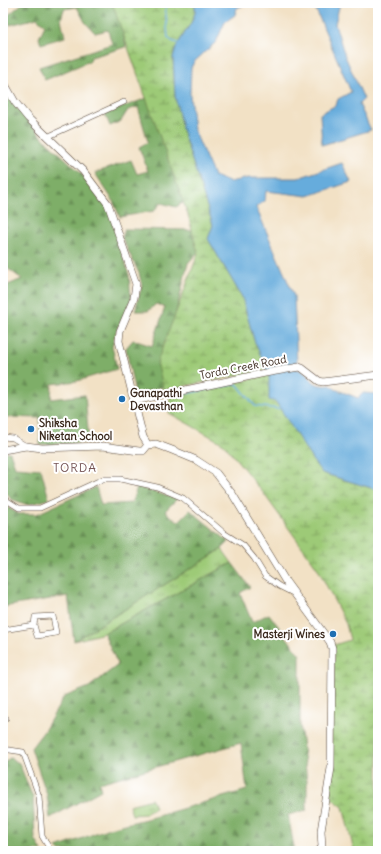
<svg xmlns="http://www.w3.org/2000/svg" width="381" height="854" font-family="Delius,sans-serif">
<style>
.grass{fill:url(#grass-tufts);stroke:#6c7a4a}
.forest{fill:url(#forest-firs);stroke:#5c6c43}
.wetland{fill:url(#wetland-marsh);stroke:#6c7a4a}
.water{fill:#66acdc;stroke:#506b7d}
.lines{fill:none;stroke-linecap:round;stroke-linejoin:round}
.stream{stroke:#66acdc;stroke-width:1.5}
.street-casing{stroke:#564537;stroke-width:6}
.secondary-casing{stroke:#564537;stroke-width:8}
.street{stroke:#fff;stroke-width:5}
.secondary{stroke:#fff;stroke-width:7}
.poi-dot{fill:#1f6fb2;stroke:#fff;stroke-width:1.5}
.labels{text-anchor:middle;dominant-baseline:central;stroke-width:4;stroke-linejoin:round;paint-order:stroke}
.street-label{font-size:11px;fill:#3b2a1e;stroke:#fff}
.poi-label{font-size:11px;font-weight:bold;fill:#3b2a1e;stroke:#fff;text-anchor:start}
.neighbourhood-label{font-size:12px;letter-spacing:1px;fill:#765556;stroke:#fff}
</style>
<defs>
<pattern id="grass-tufts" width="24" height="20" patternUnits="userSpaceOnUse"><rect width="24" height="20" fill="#9dca77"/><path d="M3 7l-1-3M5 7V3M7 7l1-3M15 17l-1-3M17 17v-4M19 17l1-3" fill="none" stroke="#81a461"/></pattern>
<pattern id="forest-firs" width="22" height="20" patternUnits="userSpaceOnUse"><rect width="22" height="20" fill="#7eae68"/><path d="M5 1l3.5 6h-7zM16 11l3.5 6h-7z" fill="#688e55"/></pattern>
<pattern id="wetland-marsh" width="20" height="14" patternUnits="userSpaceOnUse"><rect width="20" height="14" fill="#9dca77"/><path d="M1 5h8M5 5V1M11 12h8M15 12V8" fill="none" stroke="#81a461"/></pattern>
</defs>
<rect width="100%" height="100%" fill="#fff"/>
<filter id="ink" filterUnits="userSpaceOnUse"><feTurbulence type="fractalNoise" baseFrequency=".025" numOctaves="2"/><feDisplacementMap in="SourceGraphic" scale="8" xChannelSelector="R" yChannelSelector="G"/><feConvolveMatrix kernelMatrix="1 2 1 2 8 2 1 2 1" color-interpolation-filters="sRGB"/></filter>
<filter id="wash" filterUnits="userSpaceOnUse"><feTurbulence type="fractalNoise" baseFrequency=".012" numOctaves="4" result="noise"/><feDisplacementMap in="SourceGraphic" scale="16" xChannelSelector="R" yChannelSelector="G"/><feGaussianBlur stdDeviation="0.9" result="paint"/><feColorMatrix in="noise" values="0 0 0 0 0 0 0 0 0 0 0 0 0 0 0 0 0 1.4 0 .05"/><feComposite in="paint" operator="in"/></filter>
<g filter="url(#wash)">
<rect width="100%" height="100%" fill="#f2e1c5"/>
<path class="grass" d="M222 549 232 563 104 633 74 641Z
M152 799 155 808 148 811 146 814 132 815 129 805Z"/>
<path class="forest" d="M23 3H117L126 47 91 57 90 61 45 80 39 67 112 44 108 30 95 33 85 22 77 7 64 9 61 19 65 37 41 44 39 38 45 25 37 18 10 25 6 17Z
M3 92 45 140 80 172 106 203 129 275 131 300 116 332 112 346 117 369 77 381 52 384 51 399 85 395 89 442 40 445V418L3 417V287L22 279 3 265Z
M147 98C162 133 170 168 184 202L176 207 161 203 154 211 120 217 112 199 95 173 131 160 137 174 148 171 139 147 148 142 138 107 128 110 121 121 110 126 105 114Z
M125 229 193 230 200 250 188 263 166 353 172 385 135 394 126 348 133 340 152 346 165 307 156 304 148 311H135L142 285 139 273 122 238Z
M3 452H10L15 467 41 469 49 499 28 505 11 499 3 488Z
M96 487 101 505 132 503 137 487 177 499 165 511 178 522 190 510 229 542 222 549 74 641 68 596 3 607V505L19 514H37Z
M232 563 250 587 240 593 252 622 269 614 300 655V724L307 780V810L288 815 294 847 285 851H59L57 848 109 828 150 818 247 790 241 743 99 783 101 790 50 818 47 795 31 748 44 731 64 697 89 687 118 665 104 633Z
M10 758 19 763 33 798 35 839 42 851H3V763Z"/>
<path class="wetland" d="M112 3H195V13L191 23 176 47 173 57 175 96 182 129 213 225 208 239 242 297 254 340 267 370 164 390 157 362 198 254 189 218Z
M269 375 276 402 322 473 378 490V851H354L343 807 330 797 334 645 350 640 346 624 318 569 264 494 224 444 169 413 170 396Z"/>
<path class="water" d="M195 3H249L237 8 235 15 225 22 216 42 194 62 191 68 190 95 194 130 214 176 229 182 249 178H298L342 163 351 182 308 196 266 191 265 201 256 207 294 296 297 364 287 367C291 368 296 368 300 370 313 376 310 388 331 385L335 389 358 398 363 393 378 394V490L322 473 313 461 276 402 269 400V375L254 340 242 297 208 239 213 225 182 129 175 96 173 57 176 47 191 23 195 13Z
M313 3H340L335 24 345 56 364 99 359 104 371 130 322 145 320 114 336 105 338 99 351 92Z"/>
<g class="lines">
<path class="stream" d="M165 3 168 38 172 41 180 44
M178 395 237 384 255 406 279 409"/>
</g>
</g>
<g filter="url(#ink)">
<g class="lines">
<g class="street-casing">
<path id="street" d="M47 137 124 102
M3 437 13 438 26 446
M3 498 19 508H40L103 479H120L157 487 183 498 224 533 243 545 254 558 265 576 279 586 293 593
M53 616 56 633 37 636 34 625 35 617Z
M3 630 34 625
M3 717 6 718
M3 749 23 752 39 796 42 836 51 851"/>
</g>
<g class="secondary-casing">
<path id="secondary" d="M3 81 15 102 28 118 83 171 108 204 136 284 134 298 120 331 119 341 143 437 148 445
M134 401 265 373 299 367 302 368 319 381 323 382 378 375
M3 450 26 446 42 448 103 446 139 451H143L148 445 156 444 172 450 196 460 216 473 233 495 286 582 330 642 332 648 331 768 321 831 322 847 319 851"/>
</g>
<use href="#street" class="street"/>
<use href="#secondary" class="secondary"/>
</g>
</g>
<g class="poi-dot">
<circle cx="122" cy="399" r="4"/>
<circle cx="31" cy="429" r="4"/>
<circle cx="333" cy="634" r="4"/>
</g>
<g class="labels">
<g class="street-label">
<text transform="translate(243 367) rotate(-11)">Torda Creek Road</text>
</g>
<g class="poi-label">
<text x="130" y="393">Ganapathi<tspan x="130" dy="13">Devasthan</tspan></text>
<text x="39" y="423">Shiksha<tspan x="39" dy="13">Niketan School</tspan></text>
<text x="325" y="634" text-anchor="end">Masterji Wines</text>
</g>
<g class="neighbourhood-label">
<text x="75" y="467">TORDA</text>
</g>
</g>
<rect width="381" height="854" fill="none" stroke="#fff" stroke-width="16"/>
</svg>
